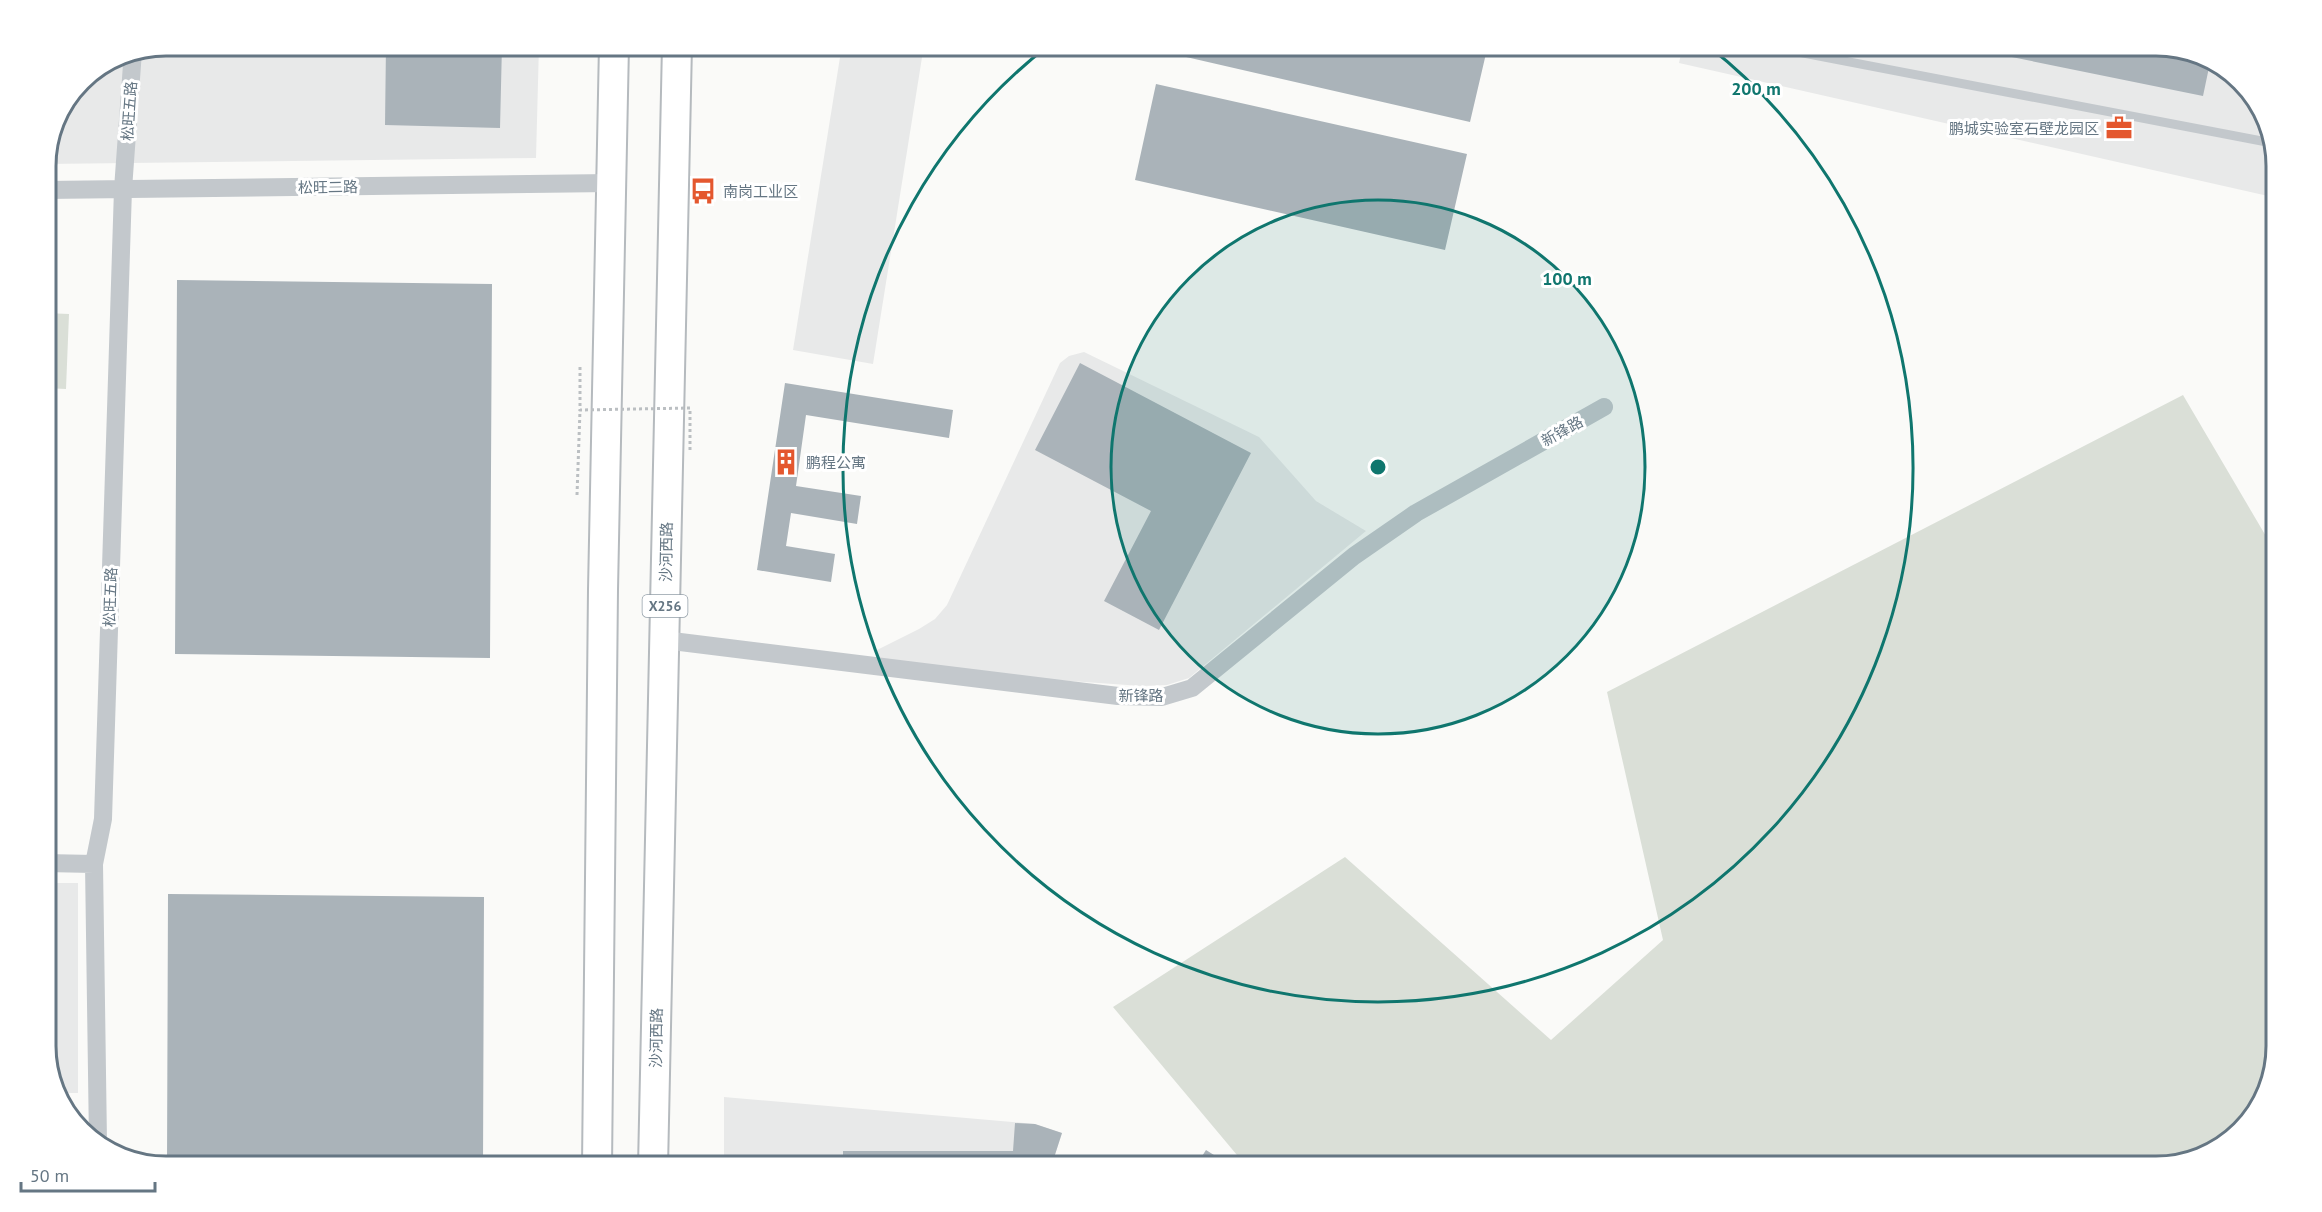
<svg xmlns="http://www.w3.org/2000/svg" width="2322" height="1212" font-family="'PT Sans','Noto Sans SC',sans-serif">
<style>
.built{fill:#e8e9e9}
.green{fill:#dadfd7}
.building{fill:#aab3b9}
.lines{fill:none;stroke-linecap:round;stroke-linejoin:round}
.primary-casing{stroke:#b5babe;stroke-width:32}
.path{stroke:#bbbfc2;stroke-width:3;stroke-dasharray:3 3;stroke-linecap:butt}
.service{stroke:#c3c8cc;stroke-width:9}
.minor{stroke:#c3c8cc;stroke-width:18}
.primary{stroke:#fff;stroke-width:28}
.path-bridge{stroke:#bbbfc2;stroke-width:3;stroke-dasharray:3 3;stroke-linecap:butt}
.ring{fill:none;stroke:#0f766e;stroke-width:3}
.labels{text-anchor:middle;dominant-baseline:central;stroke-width:6;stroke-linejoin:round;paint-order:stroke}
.shield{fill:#fff;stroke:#939fa8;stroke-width:1.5}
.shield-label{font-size:14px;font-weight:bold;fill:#657683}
.street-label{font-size:15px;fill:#657683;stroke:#fff}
.poi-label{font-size:15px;fill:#657683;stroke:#fff;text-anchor:start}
.rim{fill:none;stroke:#657683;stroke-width:3}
.centre{fill:#0f766e;stroke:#fff;stroke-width:3}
.ring-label{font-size:18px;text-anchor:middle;font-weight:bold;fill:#0f766e;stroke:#fff;stroke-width:6;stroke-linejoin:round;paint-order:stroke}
</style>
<rect width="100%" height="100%" fill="#fafaf8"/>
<path class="built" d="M166 45H539L536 158 45 164 57 113 81 80 120 54Z
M842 45H924L873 364 793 350Z
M1683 45H2156L2210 58 2257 99 2277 158V198L1679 63Z
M1084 352 1259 437 1316 501 1366 531 1189 678 1167 685 1142 686 1041 679 878 659 877 650 919 629 935 619 947 605 1060 363 1069 356Z
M45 883H78V1093H58L45 1055Z
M724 1097 1035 1124 1062 1133 1051 1167H724Z"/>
<path class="green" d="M45 313 69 314 66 389 45 388Z
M2183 395 2277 555V1046L2264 1100 2217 1151 2157 1167H1247L1113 1007 1345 857 1551 1040 1663 940 1607 692Z
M45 396H53L54 433H45Z"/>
<path class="building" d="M386 45H502L500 128 385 125Z
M1160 45H1488L1470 122 1160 51Z
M1988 45H2156L2211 58 2203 96 1987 52Z
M1156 84 1467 154 1445 250 1135 180Z
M177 280 492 284 490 658 175 654Z
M1080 363 1251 453 1159 630 1104 601 1151 511 1035 450Z
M785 383 953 410 949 438 806 415 796 486 861 496 857 524 791 513 786 546 835 554 831 582 757 570Z
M168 894 484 897 483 1167H167Z
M1015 1123 1035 1124 1062 1133 1051 1167H843V1151H1013Z
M1206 1150 1233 1167H1195Z"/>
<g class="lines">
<g class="primary-casing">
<path id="primary" d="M597 1167 603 590 614 45
M653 1167 677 45"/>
</g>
<path class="path" d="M577 495 580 410"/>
<path class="service" d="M1761 45 2272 143"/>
<path class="minor" d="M45 190 611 183
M664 640 1118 696 1162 697 1192 688 1354 556 1416 513 1604 407
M45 863 94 864
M98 1142 94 864 103 819 123 189 133 51"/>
<use href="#primary" class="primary"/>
<path class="path-bridge" d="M580 367V410L690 408V452"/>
</g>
<circle cx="1378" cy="467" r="267" fill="#0f766e" fill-opacity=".12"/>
<g class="ring">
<circle cx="1378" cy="467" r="267"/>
<path d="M1707 45A535 535 0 1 1 1049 45"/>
</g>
<defs>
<g id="office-bare" transform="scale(2.07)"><path d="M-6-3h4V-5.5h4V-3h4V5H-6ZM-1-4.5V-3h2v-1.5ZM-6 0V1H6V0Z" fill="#e4572e" stroke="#fff" stroke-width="2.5" paint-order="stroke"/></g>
<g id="bus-bare" transform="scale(2.07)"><path d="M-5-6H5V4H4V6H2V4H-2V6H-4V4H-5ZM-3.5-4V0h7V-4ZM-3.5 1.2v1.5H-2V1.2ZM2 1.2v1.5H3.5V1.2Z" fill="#e4572e" stroke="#fff" stroke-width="2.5" paint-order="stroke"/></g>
<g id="building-bare" transform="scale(2.07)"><path d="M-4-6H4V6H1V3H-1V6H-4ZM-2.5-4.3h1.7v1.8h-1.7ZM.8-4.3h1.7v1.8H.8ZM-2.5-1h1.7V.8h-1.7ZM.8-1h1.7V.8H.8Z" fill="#e4572e" stroke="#fff" stroke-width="2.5" paint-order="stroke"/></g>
</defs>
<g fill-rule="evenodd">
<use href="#office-bare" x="2119" y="128"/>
<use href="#bus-bare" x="703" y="191"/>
<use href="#building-bare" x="786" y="462"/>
</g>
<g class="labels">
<rect class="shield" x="642.5" y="595" width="45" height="22" rx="4.5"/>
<g class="shield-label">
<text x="665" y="606">X256</text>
</g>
<g class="street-label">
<text transform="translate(129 111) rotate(-86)">松旺五路</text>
<text transform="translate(328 187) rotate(-1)">松旺二路</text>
<text transform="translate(1562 431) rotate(-29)">新锋路</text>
<text transform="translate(666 552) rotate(-89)">沙河西路</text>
<text transform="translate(110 597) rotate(-88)">松旺五路</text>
<text x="1141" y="695">新锋路</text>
<text transform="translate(656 1038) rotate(-89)">沙河西路</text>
</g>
<g class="poi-label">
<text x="2099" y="128" text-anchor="end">鹏城实验室石壁龙园区</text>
<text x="723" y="191">南岗工业区</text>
<text x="806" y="462">鹏程公寓</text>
</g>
</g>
<path d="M0 0H2322V1212H0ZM166 56H2156A110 110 0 0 1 2266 166V1046A110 110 0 0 1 2156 1156H166A110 110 0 0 1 56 1046V166A110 110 0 0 1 166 56Z" fill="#fff" fill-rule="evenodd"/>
<path class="rim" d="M166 56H2156A110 110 0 0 1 2266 166V1046A110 110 0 0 1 2156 1156H166A110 110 0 0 1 56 1046V166A110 110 0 0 1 166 56Z"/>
<circle cx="1378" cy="467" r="9" class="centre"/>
<g class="ring-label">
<text x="1756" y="95">200 m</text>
<text x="1567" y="285">100 m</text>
</g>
<path d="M21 1182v9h134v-9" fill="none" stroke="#657683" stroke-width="3"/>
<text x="30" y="1182" font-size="18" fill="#657683" stroke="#ffffff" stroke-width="4.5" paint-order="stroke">50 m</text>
</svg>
